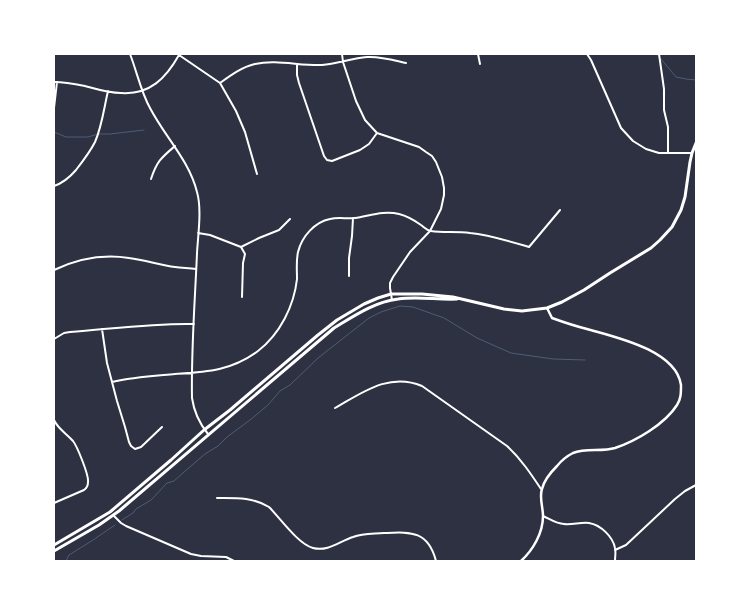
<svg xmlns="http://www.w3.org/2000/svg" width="750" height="615" font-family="'PT Sans Narrow',sans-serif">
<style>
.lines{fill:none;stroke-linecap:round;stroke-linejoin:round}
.stream{stroke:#4f5d75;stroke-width:1}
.minor{stroke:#fff;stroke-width:2}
.tertiary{stroke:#fff;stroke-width:2.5}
.secondary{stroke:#fff;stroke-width:3}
</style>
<rect width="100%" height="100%" fill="#2d3142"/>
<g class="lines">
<path class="stream" d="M652 54 658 55 659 57
M661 59 676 77 686 79 696 80
M54 132 66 137H88L98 134H110L144 130
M122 520 133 513 136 509 151 500 167 483 174 481 184 472 205 454 218 446 227 437 250 420 268 405 280 391 290 385 318 358 369 318 381 312 400 306 413 307 444 318 477 338 511 353 553 359 585 360
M66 561 69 555 93 540 115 525"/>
<path class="minor" d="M130 54C137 72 141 92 150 108 165 137 189 160 197 192 202 209 198 235 197 253 195 301 191 350 192 398 194 412 199 423 208 434
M342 54 343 62 356 101 365 120 377 133 419 147 426 152 432 156 436 162 442 177 444 188V195L441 209 430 231 410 252 393 277 390 283V288L392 300
M478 54 480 64
M587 54 591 60 621 128 633 141 646 149 659 153H692
M659 54 664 89V110L668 127V153
M179 55 220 83 236 111 245 132 257 174
M297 64V75L299 83 324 156 327 160 332 161 360 150 369 144 377 133
M54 82C64 82 75 84 85 86 96 89 109 93 121 93 150 95 166 78 179 55
M220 83C231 75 242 67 255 64 276 59 300 66 322 65 337 64 352 58 367 57 380 56 393 60 406 63
M54 108 57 82
M151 179C157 161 161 158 175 146
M54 186C63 183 70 177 76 170 83 161 90 152 95 142 102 126 104 108 108 91
M198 233 210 235 241 247 245 254 243 263 242 297
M241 247 259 238 279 230 290 219
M54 270C77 259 104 254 129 258 145 260 160 265 175 267 182 268 189 268 196 269
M349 276V258L352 236 353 218
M102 329 107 363 117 401 125 427 129 442 131 446 135 449 141 447 162 427
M54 339 64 333 70 332C111 329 153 323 194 324
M112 382C133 377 153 376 175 374 206 372 231 371 258 351 280 334 294 306 297 279 297 270 296 261 298 252 302 236 315 222 330 219 338 217 347 219 355 218 369 216 384 210 399 214 407 216 414 220 421 225 424 227 426 230 431 231 443 233 457 231 470 233 490 235 509 241 529 247L560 210
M335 408C362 393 389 372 422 386L507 446C521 459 531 474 541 489
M54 420C58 429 66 433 73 441 77 446 89 475 88 482 88 486 87 488 84 490L54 503
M217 498C235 498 253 497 269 507 280 518 298 544 313 548 328 552 340 541 353 537 363 533 373 534 384 533 410 532 428 530 436 561
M113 515 121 523 126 526 191 554 201 556 226 557 234 561
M543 516C550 519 556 524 564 524 572 525 581 522 589 523 601 525 613 537 615 548 616 552 615 557 615 561
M615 550 626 545 675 499 685 491 696 485"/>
<path class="tertiary" d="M521 561C533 550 543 533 543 516 543 507 539 497 542 489 544 480 551 472 557 466 561 461 567 456 573 453 586 448 602 452 615 448 636 441 665 424 677 405 681 399 681 393 681 385 676 350 615 337 587 329 575 326 563 322 552 318L547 308"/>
<path class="secondary" d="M54 545 110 512 171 460 204 430 230 410 318 335 337 320 364 304 378 298 391 294H422L453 297 504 309 522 311 547 308 562 302 584 290 610 273 651 248 660 240 672 227 681 210 685 197 690 162 692 153 696 143
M54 551 99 525 119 511 334 328C354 316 374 302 398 299 418 296 437 300 457 299"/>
</g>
<rect width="750" height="615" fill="none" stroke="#ffffff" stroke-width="110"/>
</svg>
